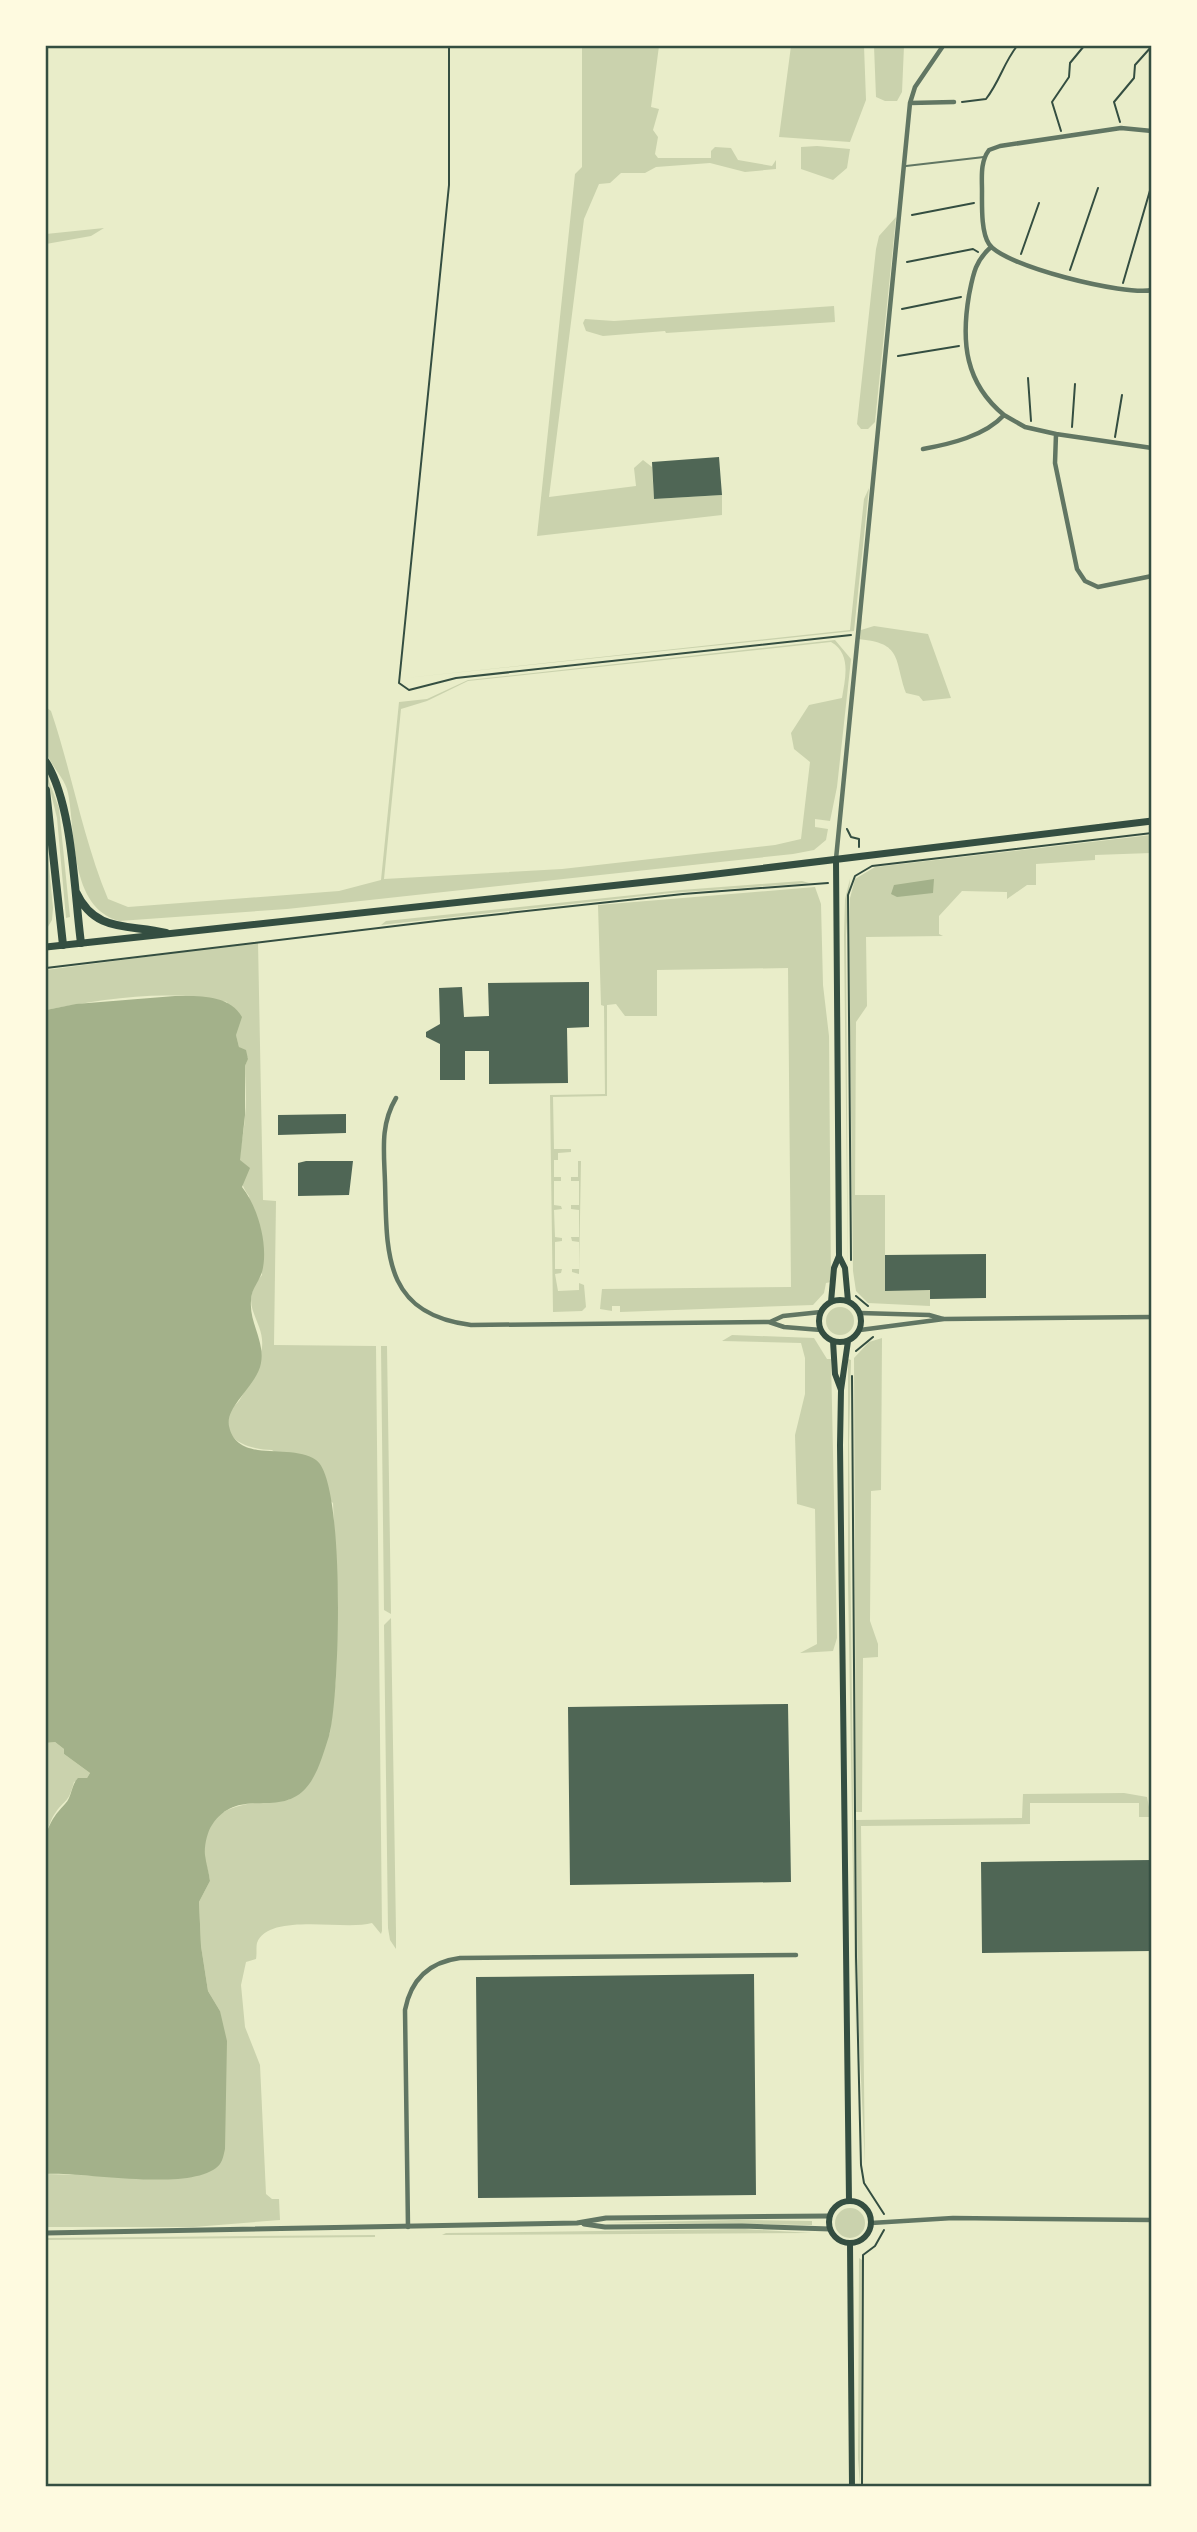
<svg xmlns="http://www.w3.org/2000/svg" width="1197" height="2532" font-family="'DejaVu Sans',sans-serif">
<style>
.green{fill:#cad2ad;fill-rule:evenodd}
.water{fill:#a3b18a}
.building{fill:#4f6655}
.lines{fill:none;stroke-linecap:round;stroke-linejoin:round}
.path{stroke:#344e41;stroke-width:2}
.service{stroke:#617663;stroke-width:2}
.minor{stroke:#617663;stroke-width:4.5}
.tertiary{stroke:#617663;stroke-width:5}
.secondary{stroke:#344e41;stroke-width:6}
.primary{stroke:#344e41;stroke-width:7}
.motorway{stroke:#344e41;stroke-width:8}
.neatline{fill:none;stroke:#344e41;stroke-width:2.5}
</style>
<rect width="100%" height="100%" fill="#e9edc9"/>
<path class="green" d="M582 46H659L651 107 659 109 653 130 658 137 655 154 658 158H711V151L715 147 731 148 738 160 772 166 776 160V169L745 172 710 163 656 167 645 173H621L610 183 599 184 584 219 549 497 636 486 634 468 643 460 652 467 654 499 722 495V515L537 536 575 174 582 167Z
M791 46H864L866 100 850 142 779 137Z
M874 46H904L902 92 897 101H885L876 97Z
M817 146 850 149 847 168 833 180 801 169V147Z
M896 217 875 422 868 429H861L857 424 876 249 879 236Z
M104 228 91 236 46 244V234Z
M834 306 835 322 666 333 665 331 603 336 586 331 583 323 585 319 614 321Z
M869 488 854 631 405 678 850 630 864 499Z
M867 543 861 630 874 626 928 634 951 698 923 701 919 696 906 693C894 659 903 643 858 639Z
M835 640 851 659 837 787 830 821 815 819V827L828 829 826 840 814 850 793 854 287 909 119 921C69 907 76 833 68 793 65 777 49 765 46 750 43 737 45 720 46 707L51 711C72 773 83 839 108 899L128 907 339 891 381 880 399 702 427 699 468 680ZM831 642C852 654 845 679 842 698L809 705 791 733 794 749 810 762 801 839 775 845 562 869 384 879 401 709 427 701 468 681Z
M46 773 59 808 70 917 66 918 57 818Z
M46 834 53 908 52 920 46 930Z
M1151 835V853L1095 855V860L1036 864V885H1027L1007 899V892L962 891 939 916V934L943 936 866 937 867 1006 856 1022 855 1195H885V1290H930V1306L868 1303 856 1291 853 1271 849 952 850 898 855 879 875 867Z
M850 879 846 935 848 1282 844 935 845 899Z
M802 881 809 883 671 893 381 925 386 921 681 890Z
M815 887 821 904 823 985 829 1036 831 1282 826 1283 824 1293 813 1305 620 1312V1306H612V1311L600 1309 602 1289 791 1287 788 968 657 970V1016H625L616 1004 607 1005V1096L553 1097 554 1149H571V1152L558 1153V1160H554V1177H561V1181H554V1205L561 1206 562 1209 554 1210 555 1237 562 1238V1241L555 1242V1269H562L561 1273 555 1274 558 1291 579 1290V1283L584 1285 586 1307 582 1311 553 1312 550 1095 605 1094 604 1006 601 1005 598 905Z
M258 942 263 1200 276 1201 274 1345 376 1346 382 1931 381 1934 372 1923C345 1931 269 1912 257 1943 256 1947 257 1954 256 1959L246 1962 241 1985 245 2027 260 2065 266 2194 272 2199H279L280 2220 194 2227H46V2174L180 2178 225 2149 220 2011 208 1991 201 1946 199 1902 210 1881C209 1872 205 1863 204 1854 201 1801 252 1803 289 1800L330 1733 336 1677 338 1602 333 1503 272 1450C250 1450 216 1439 230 1410 232 1406 235 1406 238 1402 244 1396 261 1356 262 1347 265 1319 236 1306 262 1275L249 1196C231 1174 244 1141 245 1116 247 1099 245 1082 245 1066L248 1058 239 1047 227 1002C170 988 102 999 46 1010V970Z
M578 1161H581L579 1274 572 1272V1269H579V1242L572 1241 571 1237H579V1210L571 1209V1205H579V1181H571V1177H578Z
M826 1321a14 14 0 1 1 28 0a14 14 0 1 1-28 0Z
M732 1335 814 1338 827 1359H831L837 1638 833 1651 800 1653 817 1644 815 1509 797 1504 795 1435 805 1394V1358L801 1343 722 1341Z
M882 1338 881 1490 871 1491 870 1621 878 1644V1657L863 1658 862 1812H856L854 1358 869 1342Z
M381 1346H387L391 1614 384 1610Z
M848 1359 851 1360 849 1442 856 2052 848 1582Z
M391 1618 396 1932V1949L390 1940 388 1928 384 1625Z
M55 1742 64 1749V1754L90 1773 87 1778 74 1782C68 1804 66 1798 56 1812 51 1818 49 1827 46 1834V1743Z
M1124 1793 1147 1797 1151 1817H1139V1803H1030V1824L861 1826 865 2166 858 2014 856 1820 1022 1818 1023 1794Z
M835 2223a15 15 0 1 1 30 0a15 15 0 1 1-30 0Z
M737 2220 812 2221V2225L604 2223Z
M745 2229 812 2233 442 2235 446 2233Z
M375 2235V2237L46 2240V2238Z
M859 2258 862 2260 860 2486 858 2458Z"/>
<path class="water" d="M934 879 933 893 897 897 891 894 894 885Z
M175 996C198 996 229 994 242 1017L236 1035 239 1047 246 1050 248 1059 245 1066V1115L240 1160 250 1168 242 1187C258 1207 269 1246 262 1272 259 1282 251 1289 251 1301 249 1322 265 1341 261 1363 257 1386 225 1406 229 1426 237 1465 291 1442 316 1460 346 1480 340 1698 329 1736 323 1754 317 1779 302 1792 274 1816 237 1787 212 1825 207 1832 204 1847 205 1855 206 1864 209 1872 210 1881L199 1902 201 1946 208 1991 220 2011 227 2041 225 2149C224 2153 223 2160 220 2164 196 2194 82 2171 46 2174V1834C52 1819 55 1815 65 1804 72 1797 71 1785 78 1778H87L90 1773 64 1754V1749L55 1742 46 1743V1010L76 1004Z"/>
<path class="building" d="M719 457 722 495 654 499 652 462Z
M589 982V1027L567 1028 568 1083 489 1084V1051H465V1080H440V1044L426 1037V1032L440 1024 439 988 462 987 464 1017 489 1016 488 983Z
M346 1114V1133L278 1135V1115Z
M306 1161H353L349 1195 298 1196V1163Z
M986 1254V1298L930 1299V1290L885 1291V1255Z
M788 1704 791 1882 570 1885 568 1707Z
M1152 1860V1951L982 1953 981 1862Z
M754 1974 756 2195 478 2198 476 1977Z"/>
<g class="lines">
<path class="path" d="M449 46V185L399 683 409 690 456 678 851 635
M962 102 986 99C1000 81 1003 64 1017 46
M1120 122 1114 102 1134 78 1135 65 1152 46
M1061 131 1052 102 1069 77 1070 63 1084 46
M912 215 974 203
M1021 254 1039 203
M907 262 973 249 978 252
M1070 270 1098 188
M1123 283 1151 187
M902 309 961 297
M898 356 959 346
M1028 378 1031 421
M1072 427 1075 384
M1115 437 1122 395
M847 829 851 837 859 839V847
M46 968 445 920 683 894 828 883
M851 1260 848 895 855 876 872 866 1152 833
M856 1296 868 1306
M856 1351 873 1337
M852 1376 856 1957 861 2165 864 2183 884 2214
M862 2486 863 2255 875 2246 884 2230"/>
<path class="service" d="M906 166 984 157"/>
<path class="minor" d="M910 103 954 102
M1152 131 1121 128 1000 146 989 150C980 162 982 177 982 191 982 206 981 232 989 244 1003 266 1125 296 1152 290
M991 247C975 261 973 275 969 295 961 342 965 383 1004 415
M1056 434 1152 448
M923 449C950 444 985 436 1004 415L1025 427 1056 434 1055 463 1077 569 1085 581 1098 587 1152 576
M836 859 910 103 915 87 943 46
M396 1098C380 1125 384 1151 385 1182 387 1251 382 1314 471 1325L769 1322 784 1327 821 1330
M860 1313 929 1315 943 1319
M770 1322 783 1316 821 1312
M860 1330 944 1319 1152 1317
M871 2223 953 2218 1152 2220
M408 2227 405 2010C411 1979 429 1962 460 1958L796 1955"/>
<path class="tertiary" d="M584 2224 605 2227 742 2226 830 2229
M46 2233 577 2223 606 2218 830 2216"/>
<path class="secondary" d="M839 1256 845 1268 848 1301
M819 1321a21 21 0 1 1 42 0a21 21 0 1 1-42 0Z
M831 1302 834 1268 839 1256 836 860
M833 1341 835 1374 841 1390
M848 1341 841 1390 840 1445 849 2201
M829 2222a21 21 0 1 1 42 0a21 21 0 1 1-42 0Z
M850 2243 852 2486"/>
<path class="primary" d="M46 947 683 878 1152 821"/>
<path class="motorway" d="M46 762C73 806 74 891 81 943
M46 790 63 945
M76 892C95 933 128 924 166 933"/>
</g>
<rect width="1197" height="2532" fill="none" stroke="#fefae0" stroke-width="94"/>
<rect x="47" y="47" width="1103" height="2438" class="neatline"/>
</svg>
